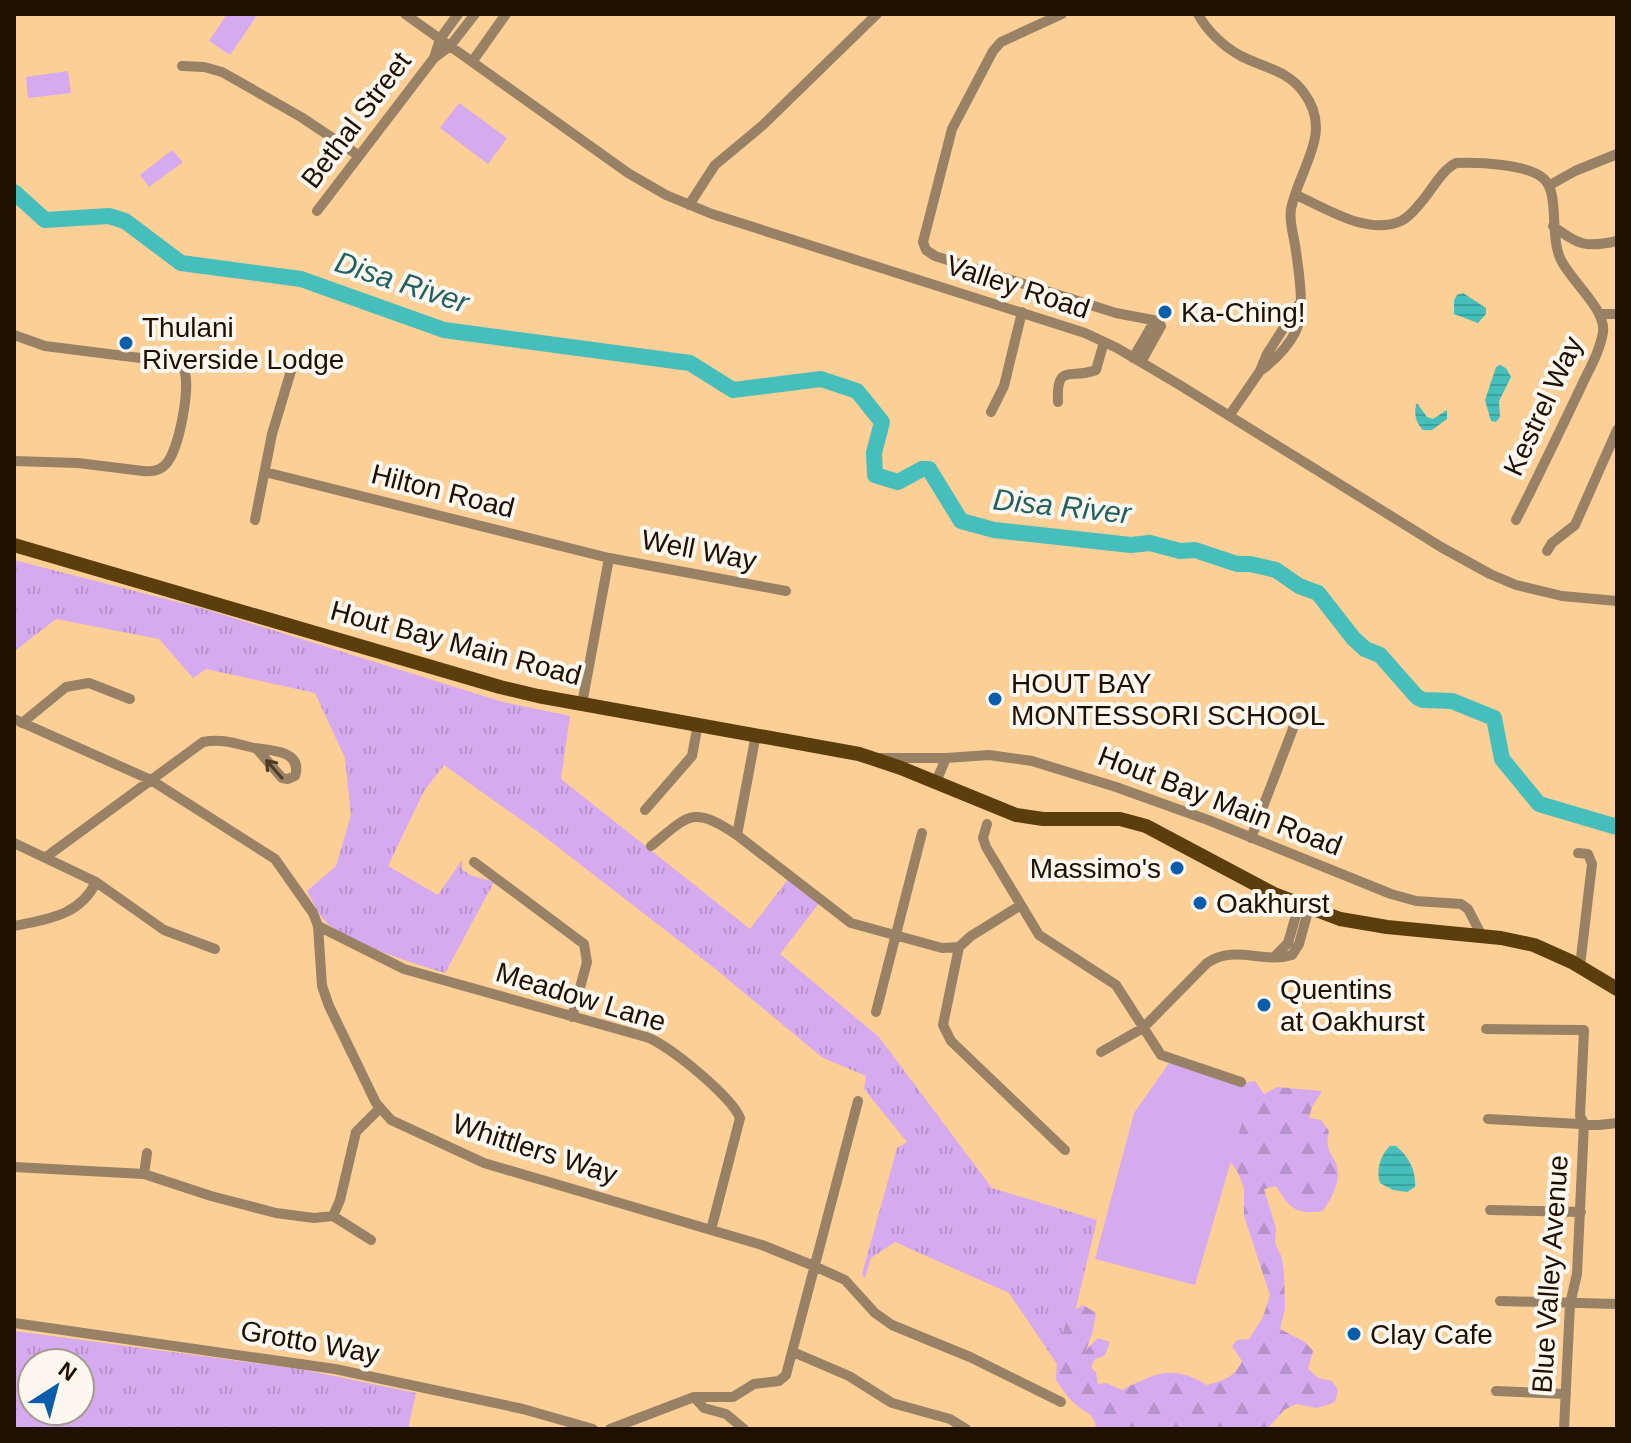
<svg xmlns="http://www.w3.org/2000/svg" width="1631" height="1443" font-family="Arial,sans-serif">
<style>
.grass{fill:url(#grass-tufts);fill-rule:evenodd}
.forest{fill:url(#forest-firs)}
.pitch{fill:#d6aaee}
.water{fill:url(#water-rules)}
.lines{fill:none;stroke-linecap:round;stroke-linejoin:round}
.river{stroke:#45bebc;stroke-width:16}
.minor{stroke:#988165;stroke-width:10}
.major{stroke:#5c3d0c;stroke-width:14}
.oneway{stroke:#4f3d28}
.poi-dot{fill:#095dab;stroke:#fdf7f0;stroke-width:3}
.labels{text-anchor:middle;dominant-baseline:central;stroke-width:8;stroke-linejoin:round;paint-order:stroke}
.street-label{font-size:28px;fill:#1f1000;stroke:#fdf7f0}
.poi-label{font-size:28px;fill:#1f1000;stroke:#fdf7f0;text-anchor:start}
.water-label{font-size:30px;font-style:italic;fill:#216261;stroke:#fdf7f0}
</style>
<defs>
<pattern id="grass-tufts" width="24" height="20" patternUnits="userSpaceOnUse" patternTransform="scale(2)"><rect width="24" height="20" fill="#d6aaee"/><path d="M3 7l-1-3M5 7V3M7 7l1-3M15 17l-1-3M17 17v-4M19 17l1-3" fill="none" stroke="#b791ca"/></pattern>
<pattern id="forest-firs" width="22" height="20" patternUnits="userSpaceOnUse" patternTransform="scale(2)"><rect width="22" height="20" fill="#d6aaee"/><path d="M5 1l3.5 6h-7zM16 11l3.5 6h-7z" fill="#b791ca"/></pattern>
<pattern id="water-rules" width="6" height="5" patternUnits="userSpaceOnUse" patternTransform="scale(2)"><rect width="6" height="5" fill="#45bebc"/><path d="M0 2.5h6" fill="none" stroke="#3ca2a0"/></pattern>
</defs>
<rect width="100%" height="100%" fill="#fbcf96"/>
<path class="grass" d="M14 560 205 609 503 702 570 716 561 779 750 929 789 878 820 902 780 954 879 1037 992 1188 1097 1220 1061 1370 1009 1293 895 1242 871 1258 865 1278 862 1274 897 1148 907 1142 864 1089 866 1076 823 1058 713 967 541 834 444 765 424 791 388 866 438 895 462 860V869C473 879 481 877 494 882L445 973C415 964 349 943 327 923 318 915 313 901 307 891L336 866 351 815 345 758 315 693 206 669 193 678 159 639 56 619 16 650 14 656Z
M14 1331 300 1369 416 1393 408 1429H14ZM32 1363H80V1411H32Z"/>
<path class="forest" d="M1255 1081 1264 1094 1277 1087 1322 1091 1312 1107 1309 1118 1321 1120 1329 1131C1323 1155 1337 1154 1338 1174 1338 1187 1330 1200 1323 1211 1296 1215 1290 1209 1276 1186L1264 1189 1276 1228 1275 1243 1282 1258 1284 1273 1285 1309 1280 1329 1305 1342 1313 1351 1308 1369 1318 1378 1332 1381 1338 1390 1335 1402 1317 1408 1296 1404 1284 1410 1267 1429H1096C1095 1412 1084 1413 1074 1403 1067 1397 1062 1388 1056 1380L1057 1357 1068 1314 1083 1305 1096 1313 1093 1331 1086 1350 1098 1338 1110 1342 1105 1355 1094 1360 1091 1368 1096 1372 1098 1384 1106 1383 1122 1390C1156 1373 1172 1364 1207 1385 1224 1380 1234 1378 1242 1361L1232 1346 1237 1340 1249 1339 1263 1317 1270 1295 1244 1216V1188L1237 1171 1221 1149 1236 1084Z"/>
<path class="pitch" d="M227 14H252L256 17 230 55 209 41Z
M68 71 71 93 28 98 26 77Z
M459 103 507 138 488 164 440 128Z
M172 150 183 162 149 187 140 175Z
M1172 1059 1253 1085 1195 1285 1095 1259 1134 1113Z"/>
<path class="water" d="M1463 293 1486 308V314L1478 323 1454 314V300L1457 295Z
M1500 365 1506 368 1511 377 1499 401 1500 417 1496 422 1491 421 1485 400 1496 367Z
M1417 403 1427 417 1433 419 1447 410V419L1432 430H1423C1416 423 1413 413 1417 403Z
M1390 1146H1396C1409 1157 1416 1170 1415 1187L1407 1192 1393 1190 1380 1183C1376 1171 1380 1155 1390 1146Z"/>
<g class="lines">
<path class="river" d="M14 192 45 220 109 216 125 221 181 263 301 279 444 330 690 363 733 390 821 379 857 391 882 422 874 453 875 475 898 482 922 469H929L961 521 994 530 1131 545 1150 543 1180 551 1195 550 1237 564H1250L1276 570 1299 586 1318 593 1353 638 1365 649 1380 655 1417 697 1423 700 1452 701 1494 718 1502 759 1539 804 1617 827"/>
<path class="minor" d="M405 14 628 173 666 195 712 214 1085 333 1117 348 1178 384 1441 547 1490 574 1516 585 1562 596 1617 601
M1062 14 1001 42 993 51 952 129 923 242 926 250 935 256 1116 313 1158 321 1161 326 1141 362
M1198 14C1207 31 1224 47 1241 56 1264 68 1288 70 1304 93 1334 133 1299 168 1291 209 1289 220 1293 233 1295 245 1298 264 1303 301 1300 318 1297 338 1276 360 1260 371
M434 58 440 39 458 14
M472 62 506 14
M182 66 204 67 222 72 301 117 358 155
M1550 185 1575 171 1617 154
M1296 195C1326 208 1367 236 1401 221 1410 217 1416 208 1423 200 1433 188 1442 170 1456 163 1477 162 1529 164 1544 179 1560 194 1549 236 1561 260 1571 281 1606 309 1603 332 1600 352 1588 371 1580 389 1559 433 1538 477 1516 520
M689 205 715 165 763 125 877 14
M317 211 434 58 450 46 475 14
M1553 226C1578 245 1586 248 1617 241
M1599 314H1617
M14 335 45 346 172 362 184 370C191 387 179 450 166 464 160 471 152 472 143 471L78 463 14 461
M1133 358 1154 322
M1058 402C1056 362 1071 380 1096 370L1104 342
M991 412 1004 386 1022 312
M1229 416 1260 371 1267 354 1299 304
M265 472 609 558 786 591
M255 520 272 434 294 361
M1547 551 1552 543 1575 525 1617 430
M582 704 609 558
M14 719 151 780 275 859 313 913 318 926 322 986 329 1006 376 1103 391 1120 484 1163 762 1245 814 1266 845 1280 875 1313 892 1325 970 1357 1061 1402
M22 723 66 687 89 683 130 699
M756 734 737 835 851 923 942 948 959 947
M876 758H946
M936 782 946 758 989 755 1032 761 1116 787 1208 820 1391 894 1416 901 1461 904 1468 909 1482 936
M645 810 692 756 698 724
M987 824 983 838 986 847 1039 935 1116 985 1161 1055 1241 1082
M1251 838 1299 713
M14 843 96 882 164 930 215 949
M651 846C689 815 692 805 737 835
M1578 853 1588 854 1592 864 1580 966
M46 857 203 742C221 738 237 744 254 748 271 750 303 751 295 776L288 779 282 778 256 748
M474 862 584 944 587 962 572 1017
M1021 905 971 936 959 947 943 1025 951 1041 1065 1150
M14 926C47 919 80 916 96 882
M318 926 404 969 646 1037C668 1044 732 1097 740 1118L711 1230
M1274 957 1288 943 1299 905
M876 1012 922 833
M1486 1029 1584 1030 1580 1116 1584 1123 1577 1274 1570 1304 1564 1429
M1101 1052 1143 1028 1207 963C1234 944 1263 964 1292 955L1299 944 1309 908
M1488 1119 1599 1125 1617 1123
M14 1167 144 1174 211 1196 276 1213 314 1218 333 1216
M144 1174 147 1153
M1490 1210 1581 1212
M333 1216 340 1200 356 1132 380 1108
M333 1216 371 1240
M1500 1301 1617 1304
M14 1323 335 1369 523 1409 593 1429
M793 1352 849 1376 892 1403 950 1419 966 1429
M1496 1391 1566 1394
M694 1397 704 1408 726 1414 744 1429
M610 1429 694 1397H733L754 1384 779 1381 786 1375 858 1101"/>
<path class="major" d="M14 545 500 687 538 696 859 754 901 768 1016 815 1043 819H1120L1146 826 1274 894 1340 919 1387 927 1501 938 1534 945 1572 962 1617 989"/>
</g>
<defs><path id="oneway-shaft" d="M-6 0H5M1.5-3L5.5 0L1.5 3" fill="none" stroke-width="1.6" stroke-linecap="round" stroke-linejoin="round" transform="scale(2)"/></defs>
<use class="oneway" href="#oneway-shaft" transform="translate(274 769) rotate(-131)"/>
<g class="poi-dot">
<circle cx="1165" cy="312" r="8"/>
<circle cx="126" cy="343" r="8"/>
<circle cx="995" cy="699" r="8"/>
<circle cx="1177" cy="868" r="8"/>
<circle cx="1200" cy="903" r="8"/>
<circle cx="1264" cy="1005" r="8"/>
<circle cx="1354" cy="1334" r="8"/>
</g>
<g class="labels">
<g class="street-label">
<text transform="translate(356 120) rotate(-53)">Bethal Street</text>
<text transform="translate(1018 287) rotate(18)">Valley Road</text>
<text transform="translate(1543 406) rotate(-65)">Kestrel Way</text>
<text transform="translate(443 491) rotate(14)">Hilton Road</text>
<text transform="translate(699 550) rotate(11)">Well Way</text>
<text transform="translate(456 643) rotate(15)">Hout Bay Main Road</text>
<text transform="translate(1220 801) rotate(21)">Hout Bay Main Road</text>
<text transform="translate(581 997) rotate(17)">Meadow Lane</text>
<text transform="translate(535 1149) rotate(18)">Whittlers Way</text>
<text transform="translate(1550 1274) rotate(-86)">Blue Valley Avenue</text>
<text transform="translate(310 1342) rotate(10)">Grotto Way</text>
</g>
<g class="poi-label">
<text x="1181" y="312">Ka-Ching!</text>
<text x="142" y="327">Thulani<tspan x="142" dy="32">Riverside Lodge</tspan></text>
<text x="1011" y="683">HOUT BAY<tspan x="1011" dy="32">MONTESSORI SCHOOL</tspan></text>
<text x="1161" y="868" text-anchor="end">Massimo's</text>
<text x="1216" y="903">Oakhurst</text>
<text x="1280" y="989">Quentins<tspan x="1280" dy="32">at Oakhurst</tspan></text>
<text x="1370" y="1334">Clay Cafe</text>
</g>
<g class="water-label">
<text transform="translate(402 282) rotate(18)">Disa River</text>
<text transform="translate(1062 506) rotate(6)">Disa River</text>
</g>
</g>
<rect width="1631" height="1443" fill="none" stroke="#1f1000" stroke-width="32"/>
<g transform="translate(56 1387) rotate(36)"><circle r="38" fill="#fdf7f0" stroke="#a49b90" stroke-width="2"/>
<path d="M0-6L14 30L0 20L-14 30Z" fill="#095dab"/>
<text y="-12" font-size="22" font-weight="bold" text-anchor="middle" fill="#1f1000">N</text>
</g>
</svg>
